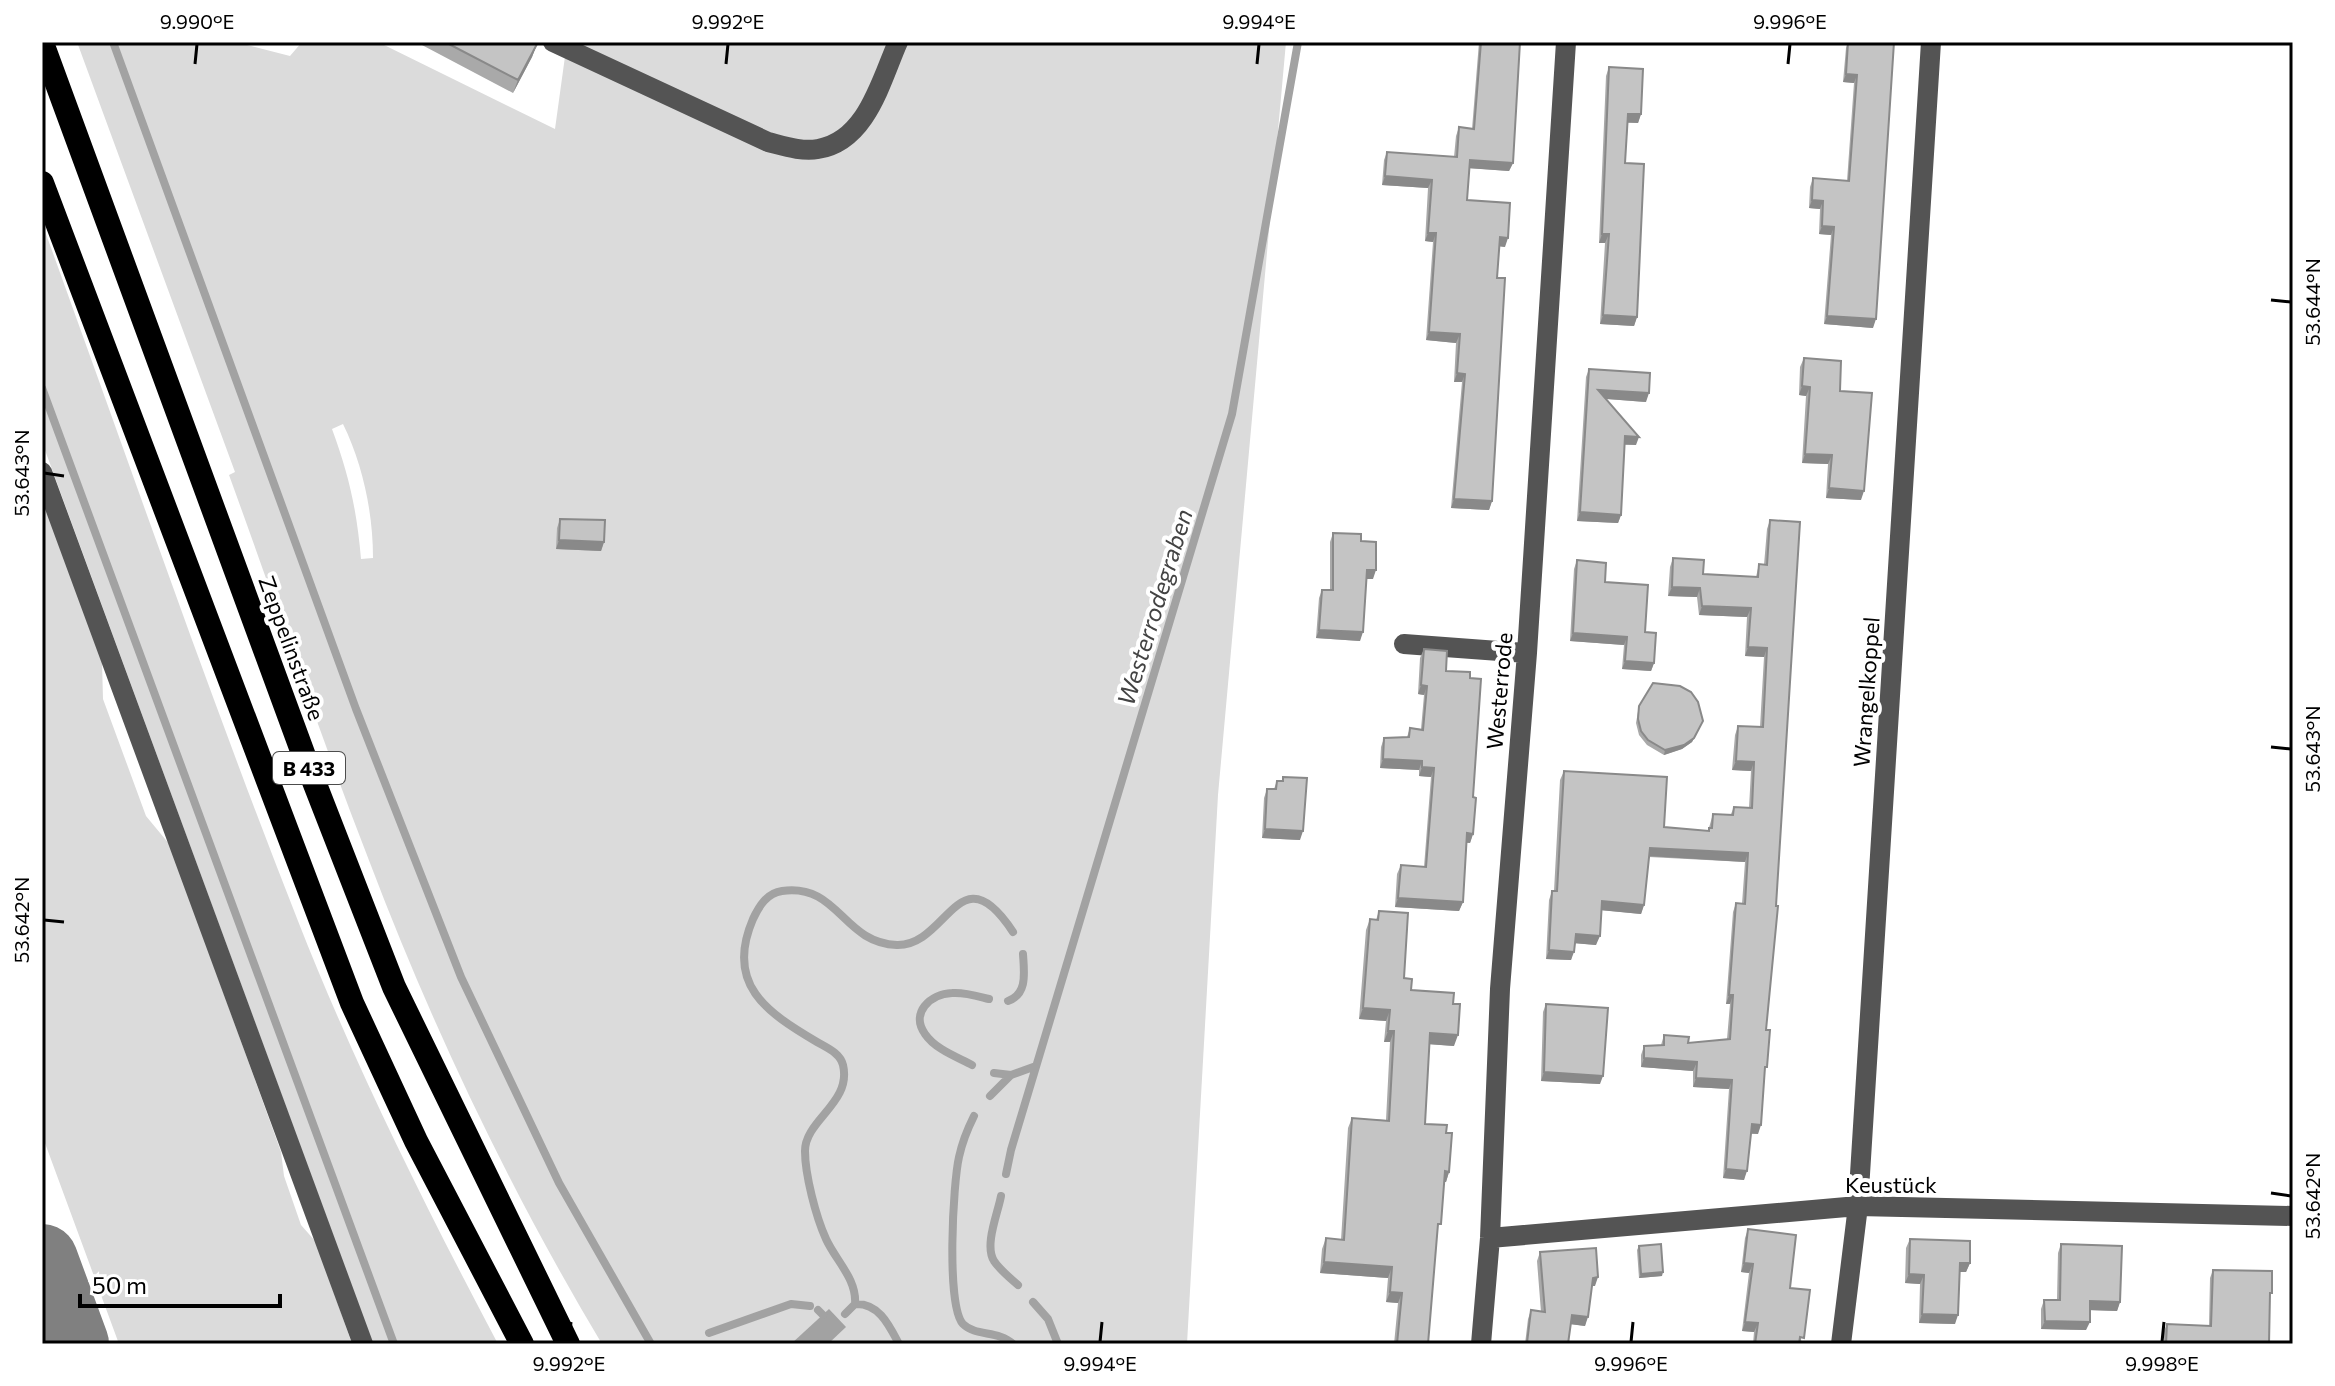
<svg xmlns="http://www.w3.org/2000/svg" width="2335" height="1386" font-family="Commissioner,sans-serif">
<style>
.green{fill:#dbdbdb;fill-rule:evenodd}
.water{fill:#a2a2a2}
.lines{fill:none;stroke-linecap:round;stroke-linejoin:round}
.stream{stroke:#a2a2a2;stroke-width:8}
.taxiway{stroke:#808080;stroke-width:72}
.minor{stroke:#545454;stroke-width:20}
.highway{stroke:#000;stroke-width:24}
.wall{fill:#a9a9a9}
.shaded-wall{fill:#898989}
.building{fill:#c4c4c4;stroke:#898989;stroke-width:2}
.ticks{fill:none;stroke:#000;stroke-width:3}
.labels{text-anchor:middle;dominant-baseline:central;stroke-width:8;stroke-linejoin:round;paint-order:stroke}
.shield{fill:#fff;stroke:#4c4c4c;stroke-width:2}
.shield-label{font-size:20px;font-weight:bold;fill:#000}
.street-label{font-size:22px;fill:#000;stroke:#fff}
.water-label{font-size:24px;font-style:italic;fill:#434343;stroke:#fff}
.neatline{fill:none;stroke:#000;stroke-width:3}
.ticks-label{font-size:20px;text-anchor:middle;fill:#000}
</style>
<rect width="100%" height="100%" fill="#fff"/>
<path class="green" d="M77 42H235L290 56 302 42H378L555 129 567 42H1286L1218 795 1187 1344H602C511 1192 433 1029 370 863 320 735 276 604 229 475L235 472ZM343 424C363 465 373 513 373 558L361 559C357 511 349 475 332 429Z
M42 223C127 456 207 690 298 921 355 1066 425 1206 498 1344H373L42 442Z
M42 497 102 662 103 699 146 816 170 845 281 1152 284 1176 301 1225 316 1242 352 1344H119L42 1135Z"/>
<path class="water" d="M829 1309 846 1327 828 1344H791Z"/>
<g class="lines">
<path class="stream" d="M113 42 356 709 461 977 559 1183 651 1344
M42 388 394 1344
M1008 1001C1028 994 1024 972 1023 954
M972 1065C957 1057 935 1049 925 1034 910 1013 930 994 952 993 965 992 977 996 989 999
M994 1073 1011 1075
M990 1096 1011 1075 1036 1066
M974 1116C967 1130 962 1143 959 1157 953 1183 946 1306 963 1324 976 1337 998 1330 1013 1344
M1006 1174 1011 1150 1232 414 1298 42
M1001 1196C998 1213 984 1245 994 1261 1000 1270 1010 1278 1018 1285
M1033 1302 1048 1319 1058 1344
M855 1304C879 1303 889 1325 899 1344
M818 1310 823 1315
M845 1314 855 1304C857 1279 836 1261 826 1239 816 1217 805 1175 805 1151 805 1120 852 1103 843 1065 840 1053 827 1048 817 1042 766 1012 725 984 753 919 759 906 767 893 782 891 839 883 842 943 897 945 948 946 959 850 1013 932
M709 1333 791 1304 810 1306"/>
<path class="taxiway" d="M42 1260 73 1344"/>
<path class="minor" d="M553 42 768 142C784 146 802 152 818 149 867 141 881 80 898 42
M42 472 363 1344
M1404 644 1527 653
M1490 1238 1858 1206 2293 1216
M1481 1344 1490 1238 1500 989 1527 653 1566 42
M1841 1344 1858 1206 1931 42"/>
<path class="highway" d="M42 43 304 756 394 987 568 1344
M42 183 352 1003 416 1141 522 1344"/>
</g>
<path class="wall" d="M423 42H532L537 44 532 57 513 93 422 45Z
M1479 42H1520L1513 163 1509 171 1469 168 1467 200 1505 247 1499 246 1497 278 1492 501 1489 510 1451 508 1462 382H1454L1456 343 1426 340 1433 242 1425 241 1428 188 1382 185 1384 160 1387 152 1454 157 1456 136 1459 127 1472 129Z
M1848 42H1894L1873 328 1824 324 1831 235 1819 234 1820 209 1809 208 1810 187 1813 178 1847 181 1854 83 1843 82 1846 48Z
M1609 67 1641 114 1638 123H1628L1625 163 1637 317 1634 326 1600 324 1605 243H1599L1606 76Z
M1804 358 1861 500 1826 498 1828 464 1802 463 1806 396 1799 395 1800 367Z
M1589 369 1646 402 1606 399 1636 445H1624L1621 515 1618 523 1577 521 1586 377Z
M560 519 604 542 601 551 556 549 557 528Z
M1770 520 1766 1030 1764 1075 1758 1134H1751L1744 1180 1723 1178 1729 1089 1693 1087V1071L1641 1067V1055L1644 1046 1661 1045 1664 1035 1688 1043 1727 1039 1730 1004H1726L1733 912 1736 903 1742 904 1745 862 1649 857 1644 905 1641 914 1601 910 1596 945 1575 943 1571 960 1546 959 1549 900 1552 891H1554L1560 780 1564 771 1664 827 1708 831 1713 814H1731L1734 807 1749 808 1751 771 1732 770 1735 735 1738 726 1760 727 1764 657 1745 656 1747 617 1699 615 1697 597 1668 596 1670 567 1673 558 1703 574 1756 577 1759 564 1764 565 1767 529Z
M1333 533 1361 541 1373 579H1366L1360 641 1316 638 1319 598 1322 590H1330V542Z
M1577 560 1605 582 1645 632 1654 663 1651 671 1622 669 1624 645 1570 641 1574 569Z
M1424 649 1446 671 1473 797V834L1470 843H1466L1463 902 1459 911 1395 907 1397 874 1401 865 1424 867 1431 777 1419 776V770L1380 768 1381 747 1384 738 1407 737 1410 728 1421 729 1424 695 1418 694 1420 658Z
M1639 706 1703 721 1692 742 1682 749 1664 755 1647 745 1639 735 1636 723Z
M1283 777 1300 840 1262 838 1264 798 1267 789H1274L1277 781H1282Z
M1379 911 1404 978 1454 1046 1429 1044 1425 1124 1446 1133 1449 1172 1446 1182H1444L1437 1234 1428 1344H1394L1398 1303 1386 1302 1388 1278 1320 1273 1322 1249 1326 1238 1341 1240 1348 1128 1352 1118 1386 1120 1390 1042H1384L1386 1021 1359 1019 1366 930 1370 919 1376 920Z
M1546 1004 1600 1084 1541 1081 1543 1012Z
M1748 1229 1790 1288 1802 1344H1753L1754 1332 1742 1331 1749 1273 1741 1272 1745 1238Z
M1910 1239 1970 1263 1966 1272H1959L1955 1324 1919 1323 1920 1284 1905 1283 1906 1248Z
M2061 1244 2120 1302 2117 1311 2090 1310 2086 1330 2041 1329V1309L2044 1300H2057L2058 1253Z
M1639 1246 1662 1276 1639 1278 1637 1250Z
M1540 1252 1595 1286H1592L1585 1326 1571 1324 1568 1344H1525L1528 1319 1531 1310 1541 1312 1537 1261Z
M2213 1270 2270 1300 2269 1344H2164V1331L2167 1324 2209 1326 2210 1278Z"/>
<path class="shaded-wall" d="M537 44 532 57 513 93 518 80Z
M1846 74 1857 75 1854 83 1843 82Z
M1628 114H1641L1638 123 1625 122Z
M1470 160 1513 163 1509 171 1466 168Z
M1385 176 1432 180 1428 188 1382 185Z
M1812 200 1823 201 1820 209 1809 208Z
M1822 226 1834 227 1831 235 1819 234Z
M1428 233H1436L1433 242 1425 241Z
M1602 234H1609L1605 243H1599Z
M1500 237 1508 238 1505 247 1497 246Z
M1603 315 1637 317 1634 326 1600 324Z
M1827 316 1876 319 1873 328 1824 324Z
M1429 332 1460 334 1456 343 1426 340Z
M1457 373 1465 374 1462 382H1454Z
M1802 386 1810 387 1806 396 1799 395Z
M1598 390 1649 393 1646 402 1595 398Z
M1625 436 1639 437 1636 445 1622 444Z
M1805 454 1832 455 1828 464 1802 463Z
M1829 488 1864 491 1861 500 1826 498Z
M1454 499 1492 501 1489 510 1451 508Z
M1580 512 1621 515 1618 523 1577 521Z
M559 540 604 542 601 551 556 549Z
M1367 570H1376L1373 579H1364Z
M1672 587 1700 588 1697 597 1668 596Z
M1702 606 1751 608 1747 617 1699 615Z
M1319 630 1363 632 1360 641 1316 638Z
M1573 633 1627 637 1624 645 1570 641Z
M1748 647 1767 648 1764 657 1745 656Z
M1625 661 1654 663 1651 671 1622 669Z
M1421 685 1427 686 1424 695 1418 694Z
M1703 721 1692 742 1682 749 1664 755 1665 750Z
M1383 759 1422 761 1419 770 1380 768Z
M1736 761 1754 762 1751 771 1732 770Z
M1422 767 1434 768 1431 777 1419 776Z
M1265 829 1303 831 1300 840 1262 838Z
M1467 833 1473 834 1470 843 1463 842Z
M1650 848 1748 853 1745 862 1647 856Z
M1398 898 1463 902 1459 911 1395 907Z
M1602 901 1644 905 1641 914 1599 910Z
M1576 934 1600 936 1596 945 1572 943Z
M1549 950 1574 952 1571 960 1546 959Z
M1729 995H1733L1730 1004H1726Z
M1363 1008 1390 1010 1386 1021 1359 1019Z
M1388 1031H1394L1390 1042H1384Z
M1430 1033 1458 1035 1454 1046 1426 1044Z
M1644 1058 1697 1062 1693 1071 1641 1067Z
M1544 1072 1603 1076 1600 1084 1541 1081Z
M1696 1078 1732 1080 1729 1089 1693 1087Z
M1752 1124 1761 1125 1758 1134 1748 1133Z
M1726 1169 1747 1171 1744 1180 1723 1178Z
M1445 1171 1449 1172 1446 1182H1441Z
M1324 1262 1392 1267 1388 1278 1320 1273Z
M1744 1263 1753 1264 1749 1273 1741 1272Z
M1960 1263H1970L1966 1272H1956Z
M1663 1272 1662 1276 1639 1278 1641 1274Z
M1909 1274 1924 1275 1920 1284 1905 1283Z
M1598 1277 1595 1286H1590L1593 1278Z
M1390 1292 1402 1293 1398 1303 1386 1302Z
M2090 1301 2120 1302 2117 1311 2087 1310Z
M1922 1314 1958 1315 1955 1324 1919 1323Z
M1572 1315 1588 1317 1585 1326 1569 1324Z
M2045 1321 2090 1322 2086 1330 2041 1329Z
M1745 1322 1758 1323 1754 1332 1742 1331Z"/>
<path class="building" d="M445 42H532L537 44 518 80Z
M1481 42H1520L1513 163 1470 160 1467 200 1510 203 1508 238 1500 237 1497 278H1505L1492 501 1454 499 1465 374 1457 373 1460 334 1429 332 1436 233H1428L1432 180 1385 176 1387 152 1457 157 1459 127 1474 129Z
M1848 42H1894L1876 319 1827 316 1834 227 1822 226 1823 201 1812 200 1813 178 1849 181 1857 75 1846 74Z
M1609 67 1643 69 1641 114H1628L1625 163 1644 164 1637 317 1603 315 1609 234H1602Z
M1804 358 1841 361 1840 391 1872 393 1864 491 1829 488 1832 455 1805 454 1810 387 1802 386Z
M1589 369 1650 373 1649 393 1598 390 1639 437 1625 436 1621 515 1580 512Z
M560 519 605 520 604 542 559 540Z
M1770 520 1800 522 1776 906H1778L1766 1030H1770L1767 1067H1765L1761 1125 1752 1124 1747 1171 1726 1169 1732 1080 1696 1078 1697 1062 1644 1058V1046L1664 1045V1035L1689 1037 1688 1043 1730 1039 1733 995H1729L1736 903 1745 904 1748 853 1650 848 1644 905 1602 901 1600 936 1576 934 1574 952 1549 950 1552 891H1557L1564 771 1667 777 1664 827 1709 831V828H1712L1713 814 1733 815 1734 807 1752 808 1754 762 1736 761 1738 726 1763 727 1767 648 1748 647 1751 608 1702 606 1700 588 1672 587 1673 558 1704 560 1703 574 1758 577 1759 564 1767 565Z
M1333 533 1361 534V541L1376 542V570H1367L1363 632 1319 630 1322 590H1333Z
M1577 560 1606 563 1605 582 1648 585 1645 632 1656 633 1654 663 1625 661 1627 637 1573 633Z
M1424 649 1447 651 1446 671 1470 672V678L1481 679 1473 797 1476 798 1473 834 1467 833 1463 902 1398 898 1401 865 1426 867 1434 768 1422 767V761L1383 759 1384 738 1409 737 1410 728 1423 730 1427 686 1421 685Z
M1653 683 1680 686 1691 692 1698 702 1703 721 1694 738 1684 745 1665 750 1648 740 1641 731 1638 719 1639 706Z
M1283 777 1307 778 1303 831 1265 829 1267 789H1276L1277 781H1283Z
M1379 911 1408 913 1404 978 1412 979 1411 990 1454 993 1453 1004H1460L1458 1035 1430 1033 1425 1124 1447 1125 1446 1133H1452L1449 1172 1445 1171 1441 1224H1438L1428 1344H1397L1402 1293 1390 1292 1392 1267 1324 1262 1326 1238 1344 1240 1352 1118 1389 1121 1394 1031H1388L1390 1010 1363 1008 1370 919 1378 920Z
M1546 1004 1608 1008 1603 1076 1544 1072Z
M1748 1229 1796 1235 1790 1288 1810 1290 1804 1338 1800 1337 1799 1344H1755L1758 1323 1745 1322 1753 1264 1744 1263Z
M1910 1239 1970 1241V1263H1960L1958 1315 1922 1314 1924 1275 1909 1274Z
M1661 1244 1663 1272 1641 1274 1639 1246Z
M2061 1244 2122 1246 2120 1302 2090 1301V1322L2045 1321 2044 1300H2060Z
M1596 1248 1598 1277 1593 1278 1588 1317 1572 1315 1568 1344 1527 1343 1531 1310 1545 1312 1540 1252Z
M2213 1270 2272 1271V1293H2270L2269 1344H2166L2167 1324 2211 1326Z"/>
<path class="ticks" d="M195 64 197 44M726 64 728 44M1257 64 1259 44M1788 64 1790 44M2271 300 2291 302M44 473 64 476M2271 747 2291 749M44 920 64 922M2271 1193 2291 1196M569 1342 571 1322M1100 1342 1102 1322M1631 1342 1633 1322M2162 1342 2164 1322"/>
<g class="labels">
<rect class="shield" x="273" y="752" width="72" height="32" rx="6"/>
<g class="shield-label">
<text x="309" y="768">B 433</text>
</g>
<g class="street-label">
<text transform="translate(292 648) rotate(70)">Zeppelinstraße</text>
<text transform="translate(1499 691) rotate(-85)">Westerrode</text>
<text transform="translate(1866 692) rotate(-86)">Wrangelkoppel</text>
<text x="1891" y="1184">Keustück</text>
</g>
<g class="water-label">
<text transform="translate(1154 607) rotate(-73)">Westerrodegraben</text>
</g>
</g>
<rect width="2335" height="1386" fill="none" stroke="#ffffff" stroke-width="88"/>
<path d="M80 1294v12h200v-12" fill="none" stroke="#000000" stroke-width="4"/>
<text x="92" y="1294" font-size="24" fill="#000000" stroke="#ffffff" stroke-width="6" paint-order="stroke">50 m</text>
<rect x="44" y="44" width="2247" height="1298" class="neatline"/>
<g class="ticks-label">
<text x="197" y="29">9.990°E</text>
<text x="728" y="29">9.992°E</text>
<text x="1259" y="29">9.994°E</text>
<text x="1790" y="29">9.996°E</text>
<text transform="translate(2313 302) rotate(-90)" y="7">53.644°N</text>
<text transform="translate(22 473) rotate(-90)" y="7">53.643°N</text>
<text transform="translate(2313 749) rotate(-90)" y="7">53.643°N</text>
<text transform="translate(22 920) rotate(-90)" y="7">53.642°N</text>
<text transform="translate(2313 1196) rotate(-90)" y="7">53.642°N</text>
<text x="569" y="1371">9.992°E</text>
<text x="1100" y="1371">9.994°E</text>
<text x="1631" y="1371">9.996°E</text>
<text x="2162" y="1371">9.998°E</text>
</g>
</svg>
